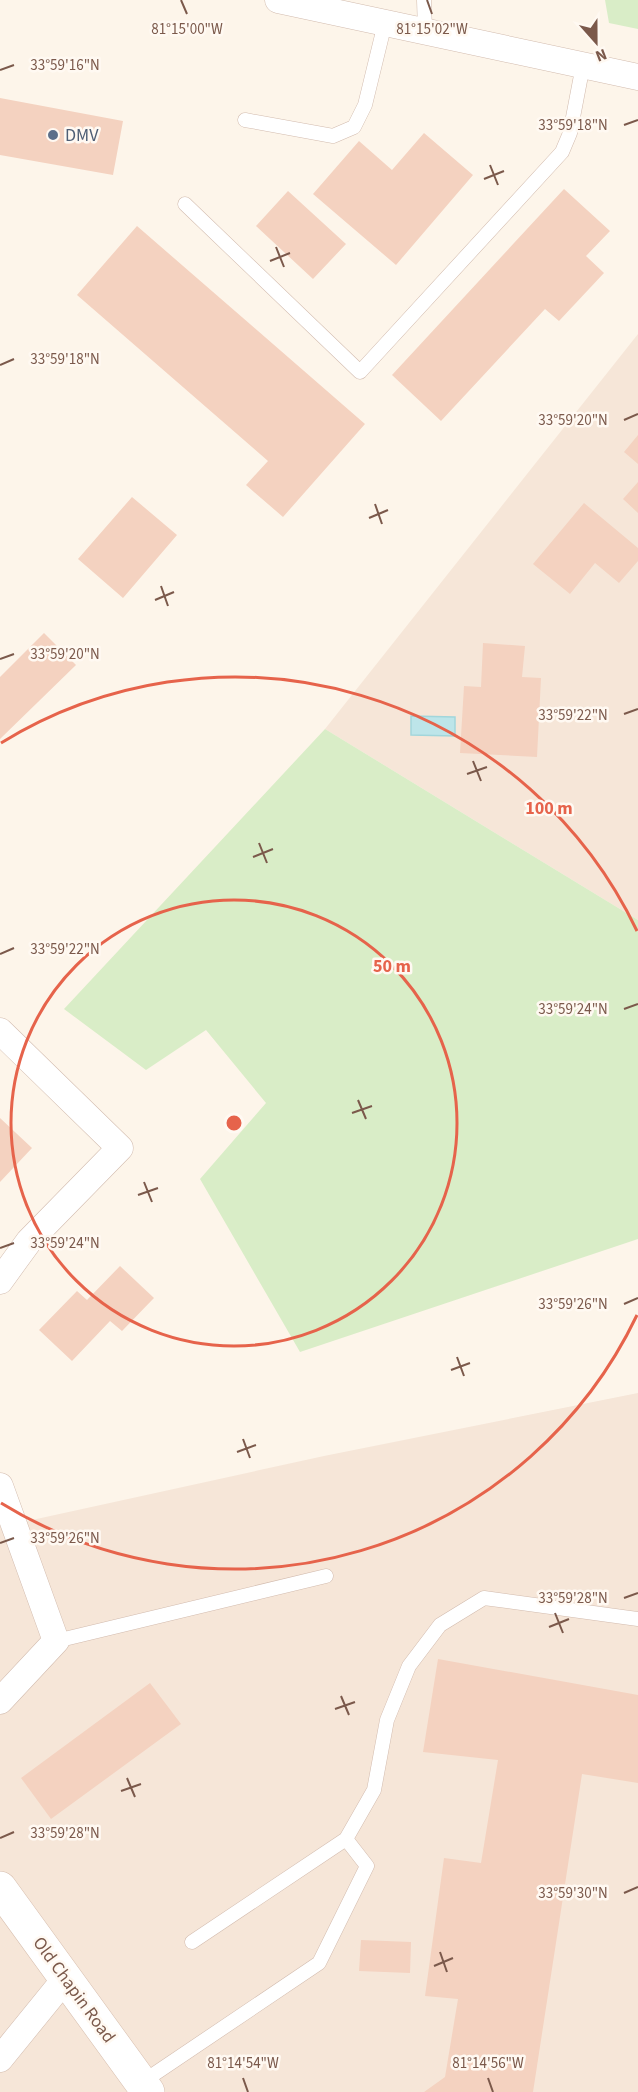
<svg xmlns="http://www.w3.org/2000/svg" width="638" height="2092" font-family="'Source Sans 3',sans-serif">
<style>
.residential{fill:#f6e6d8}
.green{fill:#d9edc7}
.water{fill:#bde5e9;stroke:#a2d6db;stroke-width:1.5}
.building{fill:#f4d2c0}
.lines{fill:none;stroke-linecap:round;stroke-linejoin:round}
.lane-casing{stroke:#d2bbae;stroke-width:15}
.street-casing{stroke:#d2bbae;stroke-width:27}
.secondary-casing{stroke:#d7beae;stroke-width:34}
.lane{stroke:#fff;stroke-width:14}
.street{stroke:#fff;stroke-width:26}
.secondary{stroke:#fff;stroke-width:33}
.ticks{fill:none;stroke:#7b594b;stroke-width:2}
.ring{fill:none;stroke:#e6634b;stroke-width:3}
.service-dot{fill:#5c6f8a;stroke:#fff9f2;stroke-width:2}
.labels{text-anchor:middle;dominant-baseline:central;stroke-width:5;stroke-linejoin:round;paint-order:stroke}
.service-label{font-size:18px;fill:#4e5e75;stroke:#fff9f2;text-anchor:start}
.street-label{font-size:18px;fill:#7b594b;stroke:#fff9f2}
.ticks-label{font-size:15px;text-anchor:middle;fill:#7b594b;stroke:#fff9f2;stroke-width:5;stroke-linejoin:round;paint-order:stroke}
.centre{fill:#e6634b;stroke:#fff9f2;stroke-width:3}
.ring-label{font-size:18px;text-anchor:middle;font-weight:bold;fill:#e6634b;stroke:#fff9f2;stroke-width:5;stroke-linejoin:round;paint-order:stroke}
</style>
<rect width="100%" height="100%" fill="#fdf5ea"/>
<path class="residential" d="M638 334V920L325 729Z
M638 1393V2092H0V1527L324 1456Z"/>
<path class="green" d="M605 0H638V29L609 23Z
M325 729 638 920V1239L300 1352 200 1179 266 1103 206 1030 146 1070 64 1009Z"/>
<path class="water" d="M411 716 455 717V736L411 735Z"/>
<path class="building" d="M0 98 123 121 113 175 0 155Z
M424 133 473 175 396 265 313 194 359 141 392 170Z
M564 189 610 231 586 256 604 273 559 321 545 309 441 421 392 375Z
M288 191 346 244 313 279 256 226Z
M137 226 365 424 283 517 246 485 268 461 77 295Z
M638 435V464L624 452Z
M638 482V513L623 499Z
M132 497 177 535 123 598 78 559Z
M584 503 638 548V561L619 583 595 563 570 594 533 564Z
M44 633 76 665 0 739V677Z
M483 643 525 646 522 677 541 678 537 757 460 753 464 686 481 687Z
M0 1118 32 1148 0 1182Z
M120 1266 154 1298 122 1331 110 1321 72 1361 39 1330 77 1291 87 1300Z
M438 1659 638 1695V1783L582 1774 533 2092H424L445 2077 458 1999 425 1996 444 1858 481 1863 498 1760 423 1752Z
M150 1683 181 1724 51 1819 21 1778Z
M361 1940 411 1942 410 1973 359 1971Z"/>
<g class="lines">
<g class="lane-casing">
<path id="lane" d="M424 0 425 31
M245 120 333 136 354 127 365 105 385 23
M185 204 360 372 562 152 570 133 583 65
M56 1641 326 1576
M346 1839 374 1790 387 1720 409 1666 440 1625 484 1598 638 1619
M141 2083 319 1963 367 1866 346 1839 192 1942"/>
</g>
<g class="street-casing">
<path id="street" d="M278 0 638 77
M0 1031 120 1148 29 1241 0 1281
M0 1486 56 1641 0 1701
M0 2059 65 1979"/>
</g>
<g class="secondary-casing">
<path id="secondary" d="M0 1888 148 2092"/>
</g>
<use href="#lane" class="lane"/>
<use href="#street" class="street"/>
<use href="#secondary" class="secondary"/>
</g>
<path class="ticks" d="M181 0 187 14M427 0 432 14M0 70 14 65M624 125 638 120M490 165 498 185M484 179 504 171M276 247 284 267M270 261 290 253M0 365 14 359M624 420 638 414M375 504 382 524M369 518 388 510M161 586 168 606M155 600 174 592M0 659 14 654M624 714 638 709M473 761 481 781M467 774 487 767M259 843 267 863M253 857 273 849M0 954 14 948M624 1009 638 1004M358 1100 366 1119M352 1113 372 1106M144 1182 152 1202M138 1195 158 1188M0 1248 14 1243M624 1304 638 1298M457 1357 464 1376M451 1370 470 1363M243 1439 250 1458M237 1452 256 1445M0 1543 14 1538M624 1598 638 1593M555 1613 563 1633M549 1627 569 1619M341 1696 349 1715M335 1709 355 1702M127 1778 135 1797M121 1791 141 1784M0 1838 14 1832M624 1893 638 1887M440 1952 447 1972M434 1966 453 1958M243 2078 248 2092M488 2078 493 2092"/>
<g class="ring">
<circle cx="234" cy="1123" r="223"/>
<path d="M637 1315A446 446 0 0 1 1 1503M1 743A446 446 0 0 1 637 931"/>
</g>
<circle class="service-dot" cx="53" cy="135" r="6"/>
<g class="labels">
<g class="service-label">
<text x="65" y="135">DMV</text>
</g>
<g class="street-label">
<text transform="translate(74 1990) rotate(54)">Old Chapin Road</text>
</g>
</g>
<g class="ticks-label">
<text x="187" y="34">81°15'00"W</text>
<text x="432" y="34">81°15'02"W</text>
<text x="65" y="70">33°59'16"N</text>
<text x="573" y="130">33°59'18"N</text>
<text x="65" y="364">33°59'18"N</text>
<text x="573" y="425">33°59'20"N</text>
<text x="65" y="659">33°59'20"N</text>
<text x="573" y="720">33°59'22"N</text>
<text x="65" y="954">33°59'22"N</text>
<text x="573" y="1014">33°59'24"N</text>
<text x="65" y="1248">33°59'24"N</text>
<text x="573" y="1309">33°59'26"N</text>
<text x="65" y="1543">33°59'26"N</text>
<text x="573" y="1603">33°59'28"N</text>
<text x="65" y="1838">33°59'28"N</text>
<text x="573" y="1898">33°59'30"N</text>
<text x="243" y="2068">81°14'54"W</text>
<text x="488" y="2068">81°14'56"W</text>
</g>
<circle cx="234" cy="1123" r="9" class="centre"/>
<g class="ring-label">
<text x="549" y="814">100 m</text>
<text x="392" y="972">50 m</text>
</g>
<g transform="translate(596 42) rotate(159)" stroke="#fff9f2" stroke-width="4.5" paint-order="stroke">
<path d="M0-4.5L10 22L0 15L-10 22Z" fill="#7b594b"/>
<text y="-9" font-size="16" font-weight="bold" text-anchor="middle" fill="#7b594b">N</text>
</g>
</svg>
